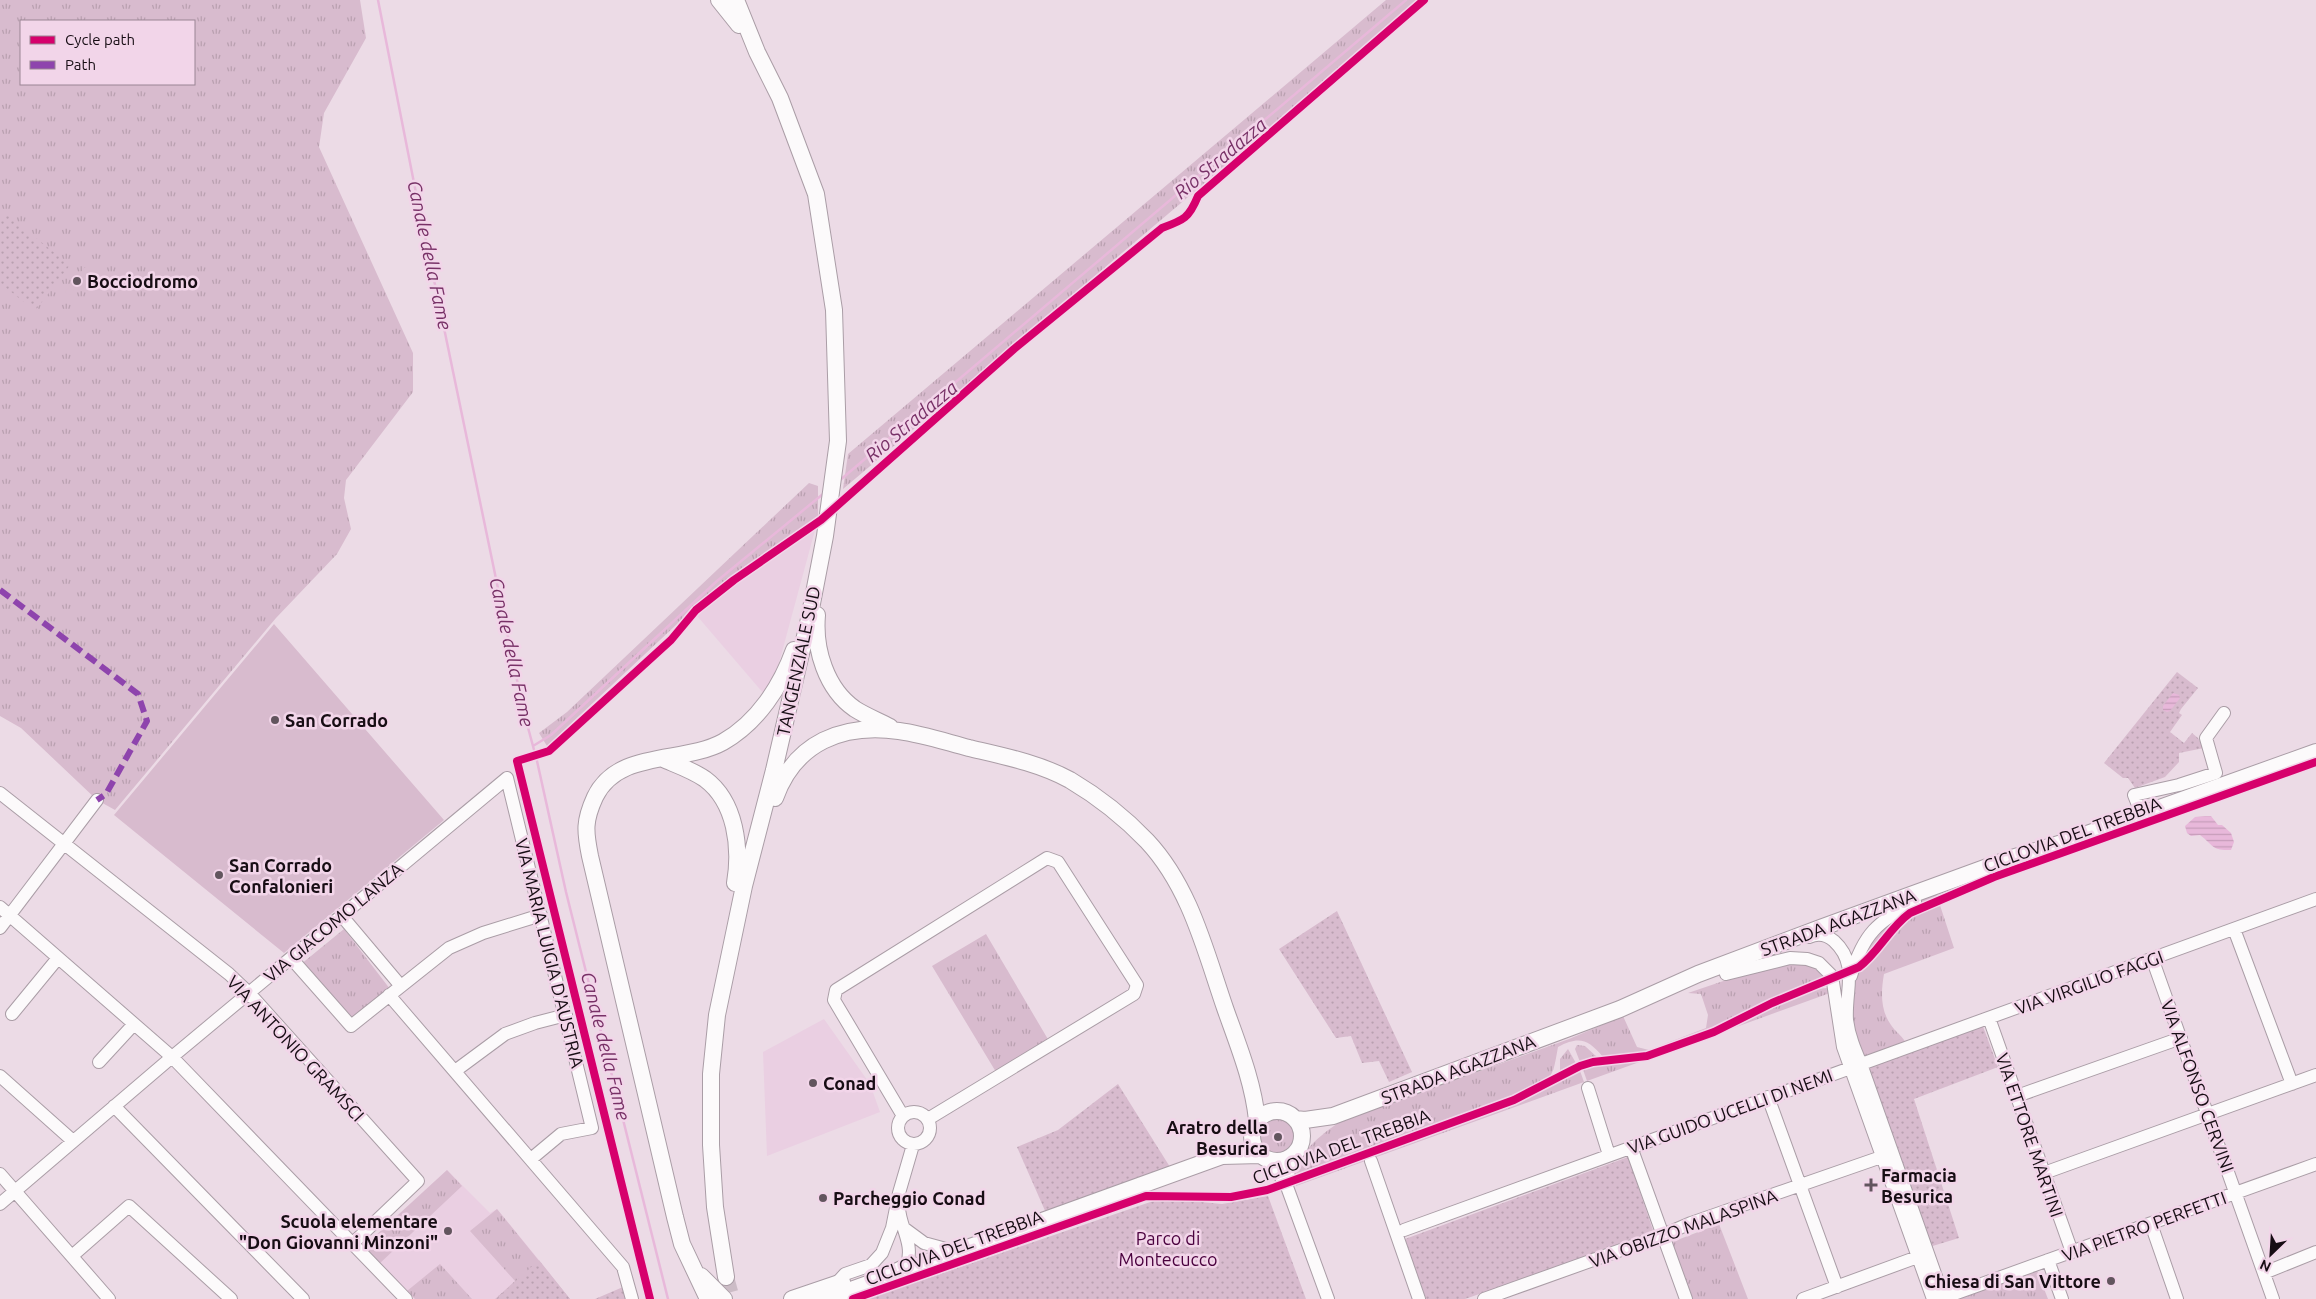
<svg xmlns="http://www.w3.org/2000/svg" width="2316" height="1299" font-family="Ubuntu,sans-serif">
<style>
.built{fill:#eacfe2}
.grass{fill:url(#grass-tufts);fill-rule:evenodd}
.park{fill:url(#park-dots)}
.pitch{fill:#d8bbce}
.water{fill:url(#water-rules)}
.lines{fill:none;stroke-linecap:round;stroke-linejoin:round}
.stream{stroke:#e8b8da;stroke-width:2.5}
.major-tunnel{stroke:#ccbcc6;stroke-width:16;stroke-dasharray:16 8;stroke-linecap:butt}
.minor-casing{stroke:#aa9da6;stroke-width:14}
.major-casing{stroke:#aa9da6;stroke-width:18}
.minor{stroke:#fcfafb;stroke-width:12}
.major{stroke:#fcfafb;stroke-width:16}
.quiet{stroke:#8e44ad;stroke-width:6;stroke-dasharray:12 6;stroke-linecap:butt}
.cycleway-casing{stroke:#f2d5e9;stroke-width:11}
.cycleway{stroke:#d6006c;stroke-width:8}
.poi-dot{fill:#62555e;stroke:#f2d5e9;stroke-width:2}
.labels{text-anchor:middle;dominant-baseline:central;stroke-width:5;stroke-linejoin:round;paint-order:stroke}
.poi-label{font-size:18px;font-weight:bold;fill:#170d14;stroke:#f2d5e9;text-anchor:start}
.street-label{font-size:18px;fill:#170d14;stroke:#f2d5e9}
.park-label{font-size:18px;fill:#4a013e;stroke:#f2d5e9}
.water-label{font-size:19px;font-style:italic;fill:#783167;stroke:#f2d5e9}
</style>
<defs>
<pattern id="grass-tufts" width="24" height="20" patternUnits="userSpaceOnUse" patternTransform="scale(1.25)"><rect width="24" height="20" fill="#d8bbce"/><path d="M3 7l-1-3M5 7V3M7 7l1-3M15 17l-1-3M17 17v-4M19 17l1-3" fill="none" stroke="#b9a0b0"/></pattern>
<pattern id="park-dots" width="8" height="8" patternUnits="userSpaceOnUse" patternTransform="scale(1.25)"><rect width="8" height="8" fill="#d8bbce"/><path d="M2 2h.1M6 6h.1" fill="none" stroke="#b9a0b0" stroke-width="1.8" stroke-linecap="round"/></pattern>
<pattern id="water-rules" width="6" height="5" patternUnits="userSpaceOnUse" patternTransform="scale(1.25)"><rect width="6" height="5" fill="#e8b8da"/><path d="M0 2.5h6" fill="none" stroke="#c69dba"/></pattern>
</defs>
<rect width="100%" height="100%" fill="#ecdbe6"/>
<path class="built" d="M818 519 776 674 764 694 692 610Z
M824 1019 870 1084 880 1112 767 1156 763 1052Z
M447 1170 490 1213 497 1209 539 1260 496 1299H415L362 1248Z"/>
<path class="grass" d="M0 0H360L366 38 324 113 319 147 413 353V392L346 480 344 498 351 529 337 554 276 618 115 810 97 800 21 728 0 716ZM21 21H194V84H21Z
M1386 0H1421L843 489 848 454Z
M809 483 818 486V519L692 610 547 746 539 733 567 712Z
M1936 893 1954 948 1884 974C1881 991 1880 1010 1891 1025 1898 1035 1902 1034 1908 1047L1861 1064 1847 1005 1864 942 1915 902Z
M344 929 390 989 351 1022 300 965Z
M986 934 1049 1041 996 1072 932 966Z
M1793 963C1806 965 1819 965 1825 979 1802 990 1777 997 1754 1009 1708 1033 1657 1061 1603 1057 1588 1039 1579 1036 1558 1047 1552 1080 1554 1077 1523 1092L1292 1178C1299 1152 1319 1136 1341 1121L1569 1039 1623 1016 1637 1047 1649 1050 1706 1028 1708 1015 1701 994 1688 993 1744 974Z
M1827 988 1830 993 1587 1081 1582 1067 1603 1062 1643 1060 1723 1030 1757 1012 1815 989Z
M1577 1045 1585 1046 1599 1059 1580 1062 1575 1049Z
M1568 1049 1577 1065 1560 1072V1059Z
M1579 1068 1584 1082 1296 1186 1295 1182 1530 1094 1560 1076Z
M1257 1136a20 20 0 1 1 40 0a20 20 0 1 1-40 0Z
M447 1170 462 1186 378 1265 362 1248Z
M497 1209 570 1299H495L515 1281 470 1231Z
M1719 1224 1748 1299H1693L1672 1242Z
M440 1264 472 1299H415L407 1291Z
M2036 1268 2048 1299H1949Z"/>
<path class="park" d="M6 214 70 265 35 311 0 283V221Z
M2177 672 2198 688 2181 709 2179 713 2182 715 2170 732 2184 743 2192 733 2198 738 2204 748 2179 753V762L2165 777 2135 788 2128 778H2123L2104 763Z
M1337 911 1412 1072 1389 1082 1379 1061 1362 1063 1351 1036 1336 1038 1279 949Z
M1981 1021 1998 1067 1914 1099 1959 1238 1926 1248 1861 1064Z
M1118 1084 1170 1167 1046 1213 1017 1147 1058 1130Z
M1628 1157 1654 1233 1465 1299H1426L1405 1239Z
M1268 1196 1306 1299H867L1162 1198 1222 1204Z
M539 1260 570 1299H496Z
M623 1287 627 1299H595Z"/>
<path class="pitch" d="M85 267 89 270 70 295 65 292Z
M274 624 444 820 284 953 114 815Z"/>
<path class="water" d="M2173 693 2179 695 2180 698 2170 711 2167 712 2163 710V706Z
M2205 816H2211L2218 825H2222L2231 833 2234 842 2231 850C2212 851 2213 845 2200 835L2191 836 2187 833 2185 826 2195 817Z"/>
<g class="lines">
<path class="stream" d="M378 0 416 193 523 709 537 761 566 892 668 1299
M839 481 1406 0
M533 746 551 735 717 581 823 494"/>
<path class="major-tunnel" d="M726 1277 732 1299"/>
<g class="minor-casing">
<path id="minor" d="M0 793 229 974 249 993 418 1181 352 1244
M2142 815 2134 795 2179 785 2216 773 2206 738 2224 713
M0 907 172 1057 406 1299
M341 915 400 985
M0 928 97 800
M2234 929 2292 1084
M1809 937C1818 933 1826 934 1834 941 1859 964 1845 990 1847 1020 1849 1036 1855 1050 1861 1064L1944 1299
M291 958 351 1026 449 948 483 933 541 915
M2152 958 2273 1299
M1726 974 1790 958 1807 959 1819 963 1832 976 1843 1047 1933 1299
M1851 976C1863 934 1878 921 1915 902
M389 995 623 1267 632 1299
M12 1014 58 958
M1989 1018 2072 1252
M99 1062 134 1024
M455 1071 505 1034 535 1023 566 1015
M0 1076 73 1141
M1588 1088 1609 1155
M2017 1096 2181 1038
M1768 1097 1837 1287
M114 1106 303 1299
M898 1128a16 16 0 1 1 32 0a16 16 0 1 1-32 0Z
M903 1116 834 1000 836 990 1047 858 1058 862 1137 985 1134 994 928 1119
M1631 1147 1686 1299
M1269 1161 1286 1184 1328 1299
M1371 1161 1419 1299
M2044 1173 2316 1075
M0 1174 109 1299
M1286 1184 1292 1157
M0 1204 172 1057 507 778 592 1128 561 1134 531 1159
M2151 1224 2177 1299
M905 1229 924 1243 946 1249
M1404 1230 2316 899
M72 1256 129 1206 231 1299
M2048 1260 2062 1299
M897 1269 907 1264C914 1244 900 1227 899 1208
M2264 1273 2316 1252
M835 1285 845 1274 871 1265 882 1253 892 1228 899 1193 913 1145
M1484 1299 1663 1235 1691 1223 1887 1155
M1803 1299 1923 1255
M1940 1299 2316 1164"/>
</g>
<g class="major-casing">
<path id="major" d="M719 0 739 25
M817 615C814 649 826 689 855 709 866 716 879 721 890 727
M663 759C677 765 692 770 705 779 736 802 741 848 735 883
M775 798C795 742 843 723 899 731 922 734 946 742 969 748 1003 756 1039 763 1070 780 1097 796 1125 818 1147 841 1190 887 1205 950 1225 1008 1238 1045 1253 1081 1257 1120
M1252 1136a25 25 0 1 1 50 0a25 25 0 1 1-50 0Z
M1295 1119 1305 1120 1333 1116 1620 1009 1698 974 1823 927 2012 858 2059 844 2316 752
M701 1276 724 1299
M726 1277 715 1207 711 1145V1074L717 1015 744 886 774 770 809 619 825 536 838 441 834 310 816 194 780 98 757 52 736 0
M708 1299 682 1244 675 1217 590 856C585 831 584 821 595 797 618 749 683 764 723 742 758 722 781 686 794 650
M792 1299 842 1282
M826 1299 1222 1156 1260 1155"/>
</g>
<use href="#minor" class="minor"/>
<use href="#major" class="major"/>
<path class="quiet" d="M0 590 138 694 147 721 106 794 97 800"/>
<g class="cycleway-casing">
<path id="cycleway" d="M650 1299 517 761 549 751 671 640 696 610 734 580 821 520 1014 349 1162 228C1184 220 1189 218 1198 196L1424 0
M853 1299 1146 1196 1231 1197 1267 1190 1514 1100 1580 1066 1593 1062 1647 1056 1714 1032 1772 1003 1859 967C1879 952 1889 928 1910 913L1994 877 2316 762"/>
</g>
<use href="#cycleway" class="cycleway"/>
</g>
<g class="poi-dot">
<circle cx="77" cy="281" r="5"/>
<circle cx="275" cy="720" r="5"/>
<circle cx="219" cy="875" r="5"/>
<circle cx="813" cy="1083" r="5"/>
<circle cx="1278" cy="1137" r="5"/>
<path d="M1868.5 1177.5h5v5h5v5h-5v5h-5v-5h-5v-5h5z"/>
<circle cx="823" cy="1198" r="5"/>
<circle cx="448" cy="1231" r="5"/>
<circle cx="2111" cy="1281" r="5"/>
</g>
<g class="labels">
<g class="poi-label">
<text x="87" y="281">Bocciodromo</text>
<text x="285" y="720">San Corrado</text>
<text x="229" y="865">San Corrado<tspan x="229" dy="21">Confalonieri</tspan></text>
<text x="823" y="1083">Conad</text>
<text x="1268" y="1127" text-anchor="end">Aratro della<tspan x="1268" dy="21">Besurica</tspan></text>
<text x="1881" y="1175">Farmacia<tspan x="1881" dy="21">Besurica</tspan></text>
<text x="833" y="1198">Parcheggio Conad</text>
<text x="438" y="1221" text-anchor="end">Scuola elementare<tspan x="438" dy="21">"Don Giovanni Minzoni"</tspan></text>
<text x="2101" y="1281" text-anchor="end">Chiesa di San Vittore</text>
</g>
<g class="street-label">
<text transform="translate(798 661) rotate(-78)">TANGENZIALE SUD</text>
<text transform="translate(2072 834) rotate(-20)">CICLOVIA DEL TREBBIA</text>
<text transform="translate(333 922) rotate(-40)">VIA GIACOMO LANZA</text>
<text transform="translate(1838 922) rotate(-20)">STRADA AGAZZANA</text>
<text transform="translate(550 953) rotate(76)">VIA MARIA LUIGIA D'AUSTRIA</text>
<text transform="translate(2089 982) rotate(-20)">VIA VIRGILIO FAGGI</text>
<text transform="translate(296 1048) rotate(47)">VIA ANTONIO GRAMSCI</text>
<text transform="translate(1458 1069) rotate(-21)">STRADA AGAZZANA</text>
<text transform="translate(2198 1086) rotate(70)">VIA ALFONSO CERVINI</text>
<text transform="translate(1730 1111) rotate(-20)">VIA GUIDO UCELLI DI NEMI</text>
<text transform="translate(2030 1135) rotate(71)">VIA ETTORE MARTINI</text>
<text transform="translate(1341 1146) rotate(-20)">CICLOVIA DEL TREBBIA</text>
<text transform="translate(2144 1226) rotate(-20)">VIA PIETRO PERFETTI</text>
<text transform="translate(1683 1228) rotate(-20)">VIA OBIZZO MALASPINA</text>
<text transform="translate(954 1247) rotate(-20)">CICLOVIA DEL TREBBIA</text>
</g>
<g class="park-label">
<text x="1168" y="1238">Parco di<tspan x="1168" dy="21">Montecucco</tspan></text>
</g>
<g class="water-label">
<text transform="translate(1220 158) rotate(-40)">Rio Stradazza</text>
<text transform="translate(430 255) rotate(78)">Canale della Fame</text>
<text transform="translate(911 421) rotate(-40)">Rio Stradazza</text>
<text transform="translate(512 652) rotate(78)">Canale della Fame</text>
<text transform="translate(606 1046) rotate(76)">Canale della Fame</text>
</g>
</g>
<rect x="20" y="20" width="175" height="65" fill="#f2d5e9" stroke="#9a8594"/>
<rect x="30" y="36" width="25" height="8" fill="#d6006c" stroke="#9a8594"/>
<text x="65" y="45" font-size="15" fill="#170d14">Cycle path</text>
<rect x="30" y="61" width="25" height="8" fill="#8e44ad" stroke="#9a8594"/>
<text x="65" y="70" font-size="15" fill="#170d14">Path</text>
<g transform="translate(2271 1254) rotate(205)" stroke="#f2d5e9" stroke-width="4" paint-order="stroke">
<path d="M0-4L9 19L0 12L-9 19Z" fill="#170d14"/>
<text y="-8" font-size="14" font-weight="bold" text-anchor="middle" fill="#170d14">N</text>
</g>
</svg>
